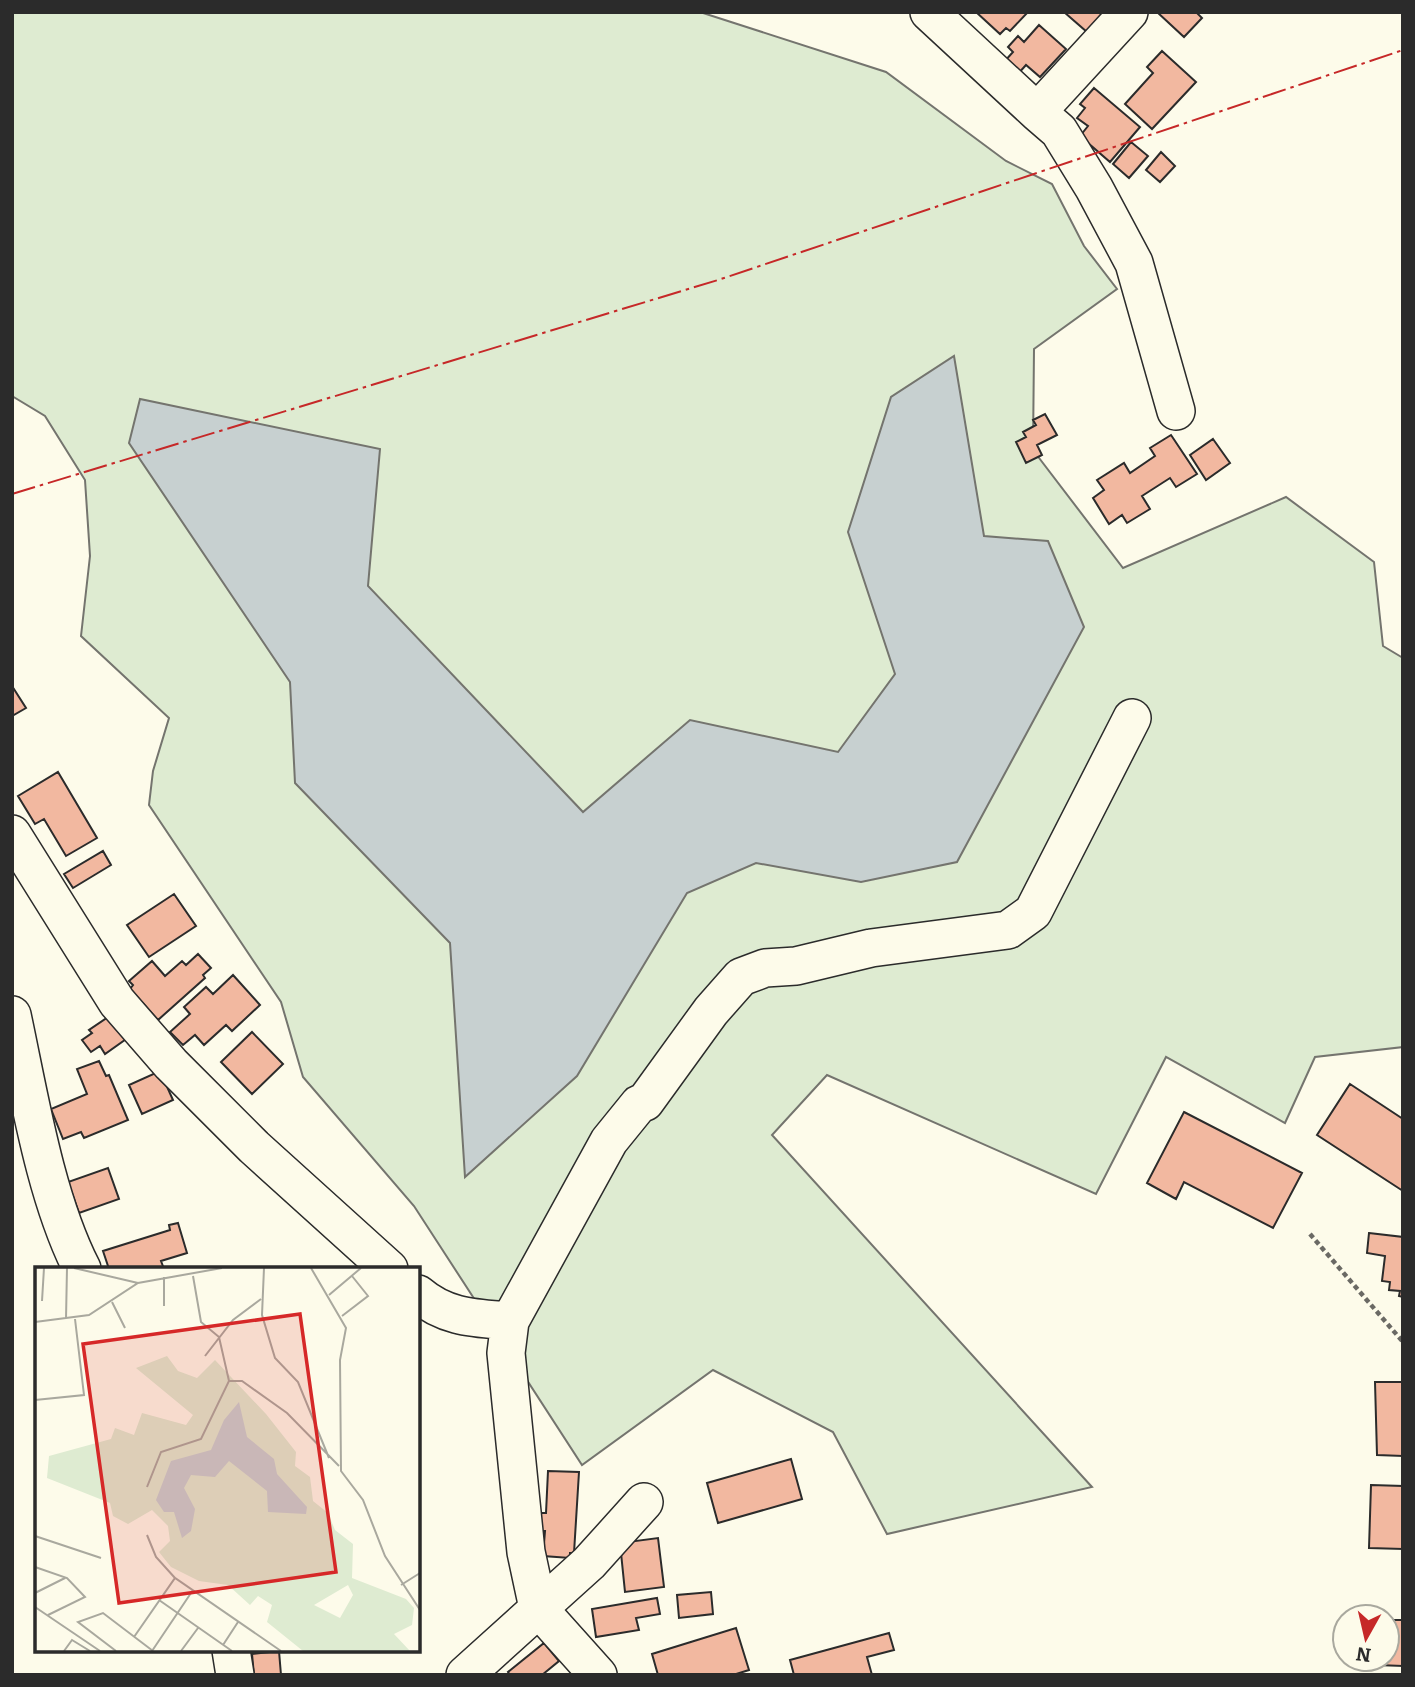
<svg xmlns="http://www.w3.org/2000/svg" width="1415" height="1687" font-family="Bitter,serif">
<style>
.green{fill:#deebd1;stroke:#74746e;stroke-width:2}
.water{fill:#c7d0d0;stroke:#74746e;stroke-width:2}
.building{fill:#f2b8a0;stroke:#2b2b2b;stroke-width:2}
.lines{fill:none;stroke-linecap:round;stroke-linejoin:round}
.minor-casing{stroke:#2b2b2b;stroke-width:40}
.path{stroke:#6a6964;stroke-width:4.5;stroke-dasharray:5 3.5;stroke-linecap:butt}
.minor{stroke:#fdfbea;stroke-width:37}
.power{stroke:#c62828;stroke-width:2;stroke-dasharray:24 5 3.5 5;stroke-linecap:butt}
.inset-road{fill:none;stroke:#a9a89e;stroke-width:2}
.view{fill:#d62828;fill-opacity:0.15;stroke:#d62828;stroke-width:3.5}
.inset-edge{fill:none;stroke:#2b2b2b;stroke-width:3.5}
</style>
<rect width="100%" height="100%" fill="#fdfbea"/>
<path class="green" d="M12 12H700L886 72 1006 161 1052 184 1084 246 1117 289 1034 349 1033 450 1123 568 1286 497 1374 562 1383 646 1403 658V1047L1315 1057 1285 1123 1166 1057 1096 1194 827 1075 772 1135 1092 1487 887 1534 833 1432 713 1370 582 1465 414 1206 303 1077 281 1002 149 805 153 771 169 718 81 636 90 556 85 480 45 416 12 396Z"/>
<path class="water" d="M954 356 984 536 1048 541 1084 627 957 862 861 882 756 863 687 893 577 1076 465 1177 450 943 295 783 290 682 129 443 140 399 380 449 368 586 583 812 690 720 838 752 895 674 848 532 891 397Z"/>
<path class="building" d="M976 12H1028L1010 31 1006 28 1000 34Z
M1064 12H1103L1087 32Z
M1157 12H1196L1202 18 1184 37Z
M1039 25 1066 49 1040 77 1026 65 1017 75 1004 62 1013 52 1008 47 1018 36 1024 42Z
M1162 51 1196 82 1152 129 1125 104 1153 73 1147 67Z
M1094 88 1140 127 1110 162 1080 136 1088 126 1077 118 1085 108 1080 104Z
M1131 142 1148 156 1129 178 1113 164Z
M1161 152 1175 166 1160 182 1146 170Z
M1045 414 1057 435 1037 445 1042 455 1026 463 1016 442 1026 437 1023 432 1036 425 1033 420Z
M1171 435 1197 474 1176 487 1170 478 1142 496 1150 509 1127 523 1122 515 1109 524 1093 498 1104 490 1097 480 1124 463 1130 473 1155 456 1150 448Z
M1213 439 1230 463 1206 480 1190 455Z
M12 686 26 708 12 716Z
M58 772 97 838 66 856 44 819 35 824 18 796Z
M103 851 111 865 73 888 64 874Z
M174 894 196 926 149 957 127 925Z
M198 954 211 968 203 975 205 978 158 1020 130 989 133 985 129 981 152 961 165 976 182 961 186 965Z
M233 975 260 1005 232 1031 226 1025 204 1045 195 1035 183 1045 170 1032 190 1014 184 1007 206 987 213 994Z
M114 1013 129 1037 105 1054 100 1046 91 1052 82 1040 92 1033 89 1030Z
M252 1032 283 1064 252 1094 221 1062Z
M99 1061 106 1076 109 1075 128 1120 84 1138 81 1132 63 1139 51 1109 87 1094 77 1069Z
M160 1071 173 1100 142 1114 129 1085Z
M1350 1084 1403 1119V1191L1317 1135Z
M1184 1112 1302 1173 1273 1228 1184 1182 1176 1199 1147 1183Z
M108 1168 119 1199 79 1213 68 1182Z
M178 1223 187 1253 161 1261 164 1269H109L103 1251 170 1230 169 1225Z
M1369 1233 1403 1237V1297L1399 1296 1400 1291 1389 1290 1390 1282 1382 1281 1385 1256 1367 1253Z
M1375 1382H1403V1456L1377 1455Z
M791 1459 802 1499 718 1523 707 1483Z
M548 1471 579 1472 574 1553H570V1558L543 1556 545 1531H539L541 1513H546Z
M1371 1485 1403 1486V1549L1369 1548Z
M658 1538 664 1587 625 1592 620 1543Z
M711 1592 713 1614 679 1618 677 1595Z
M657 1598 660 1614 636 1618 639 1630 596 1637 592 1609Z
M1387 1620H1403V1666L1377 1665V1659H1387Z
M736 1628 749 1670 733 1675H658L652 1654Z
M889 1633 894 1650 867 1657 872 1675H794L790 1660Z
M544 1643 559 1661 542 1675H510L508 1672Z
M279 1651 281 1675H254L252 1654Z"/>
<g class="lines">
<g class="minor-casing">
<path id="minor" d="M929 12 1037 112 1129 12
M1037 112 1059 131 1094 188 1134 263 1176 411
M12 834 117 1002 171 1064 254 1147 389 1269
M12 1015C29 1094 45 1197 82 1269
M418 1294C446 1318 475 1318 510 1321
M231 1650 235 1675
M465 1675 589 1563 644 1502
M598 1675 538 1608 526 1552 506 1353 510 1321 609 1141 639 1104 645 1102 711 1011 741 977 765 968 796 966 871 948 1008 930 1033 912 1132 718"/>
</g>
<path class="path" d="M1310 1234 1403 1342"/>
<use href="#minor" class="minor"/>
<path class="power" d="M12 494 718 280 1403 50"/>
</g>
<g transform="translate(35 1267)">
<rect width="385" height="385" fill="#fdfbea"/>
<path d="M132 89 143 104 162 111 180 93 231 147 261 185 260 199 275 210 278 234 293 246 300 263 318 277 317 311 371 332 379 341 377 358 359 367 375 384H268L232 355 237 338 223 329 215 338 193 318 164 314 136 300 124 285 135 274 133 259 117 243 93 257 78 249 75 236 12 211 14 189 76 172 80 161 99 168 107 146 151 158 158 148 101 101ZM313 318 318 328 305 351 279 338Z" fill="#deebd1" fill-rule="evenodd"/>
<path d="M204 135 212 170 239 192 242 207 272 240 271 247 233 245 232 224 194 194 180 210 156 208 149 221 160 242 156 264 147 271 139 245H129L121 233 136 194 176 183 189 153Z" fill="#c7d0d0"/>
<path class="inset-road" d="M39 1 103 16M229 1 227 48 240 91 263 115 294 191M276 1 311 61 305 93 306 204 328 233 350 289 385 343M129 10V39M294 28 326 1M7 34 9 1M77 35 90 61M307 49 333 29 317 9M31 52 32 1M0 55 54 48 103 16 187 1M170 89 198 53 226 32M194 114H207L252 146 304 199M0 133 49 128 40 52M112 220 126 185 166 172 194 114 184 70 166 55 158 9M112 268 121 290 140 311M0 269 66 291M0 300 32 311 50 330 13 348M366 318 385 306M0 326 30 311M124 333 197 384M0 340 65 384M99 370 140 311 246 384M188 378 203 355M29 384 37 373 55 384M81 384 43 355 68 346 118 384M117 384 158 323M146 384 163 361"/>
<path class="view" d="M265 47 301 305 84 336 48 77Z"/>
<rect width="385" height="385" class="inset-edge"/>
</g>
<rect width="1415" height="1687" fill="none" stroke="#2b2b2b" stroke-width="28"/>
<g transform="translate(1366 1638) rotate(188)"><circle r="33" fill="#fdfbea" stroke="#a9a89e" stroke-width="2"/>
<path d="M0-5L12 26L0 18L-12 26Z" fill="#c62828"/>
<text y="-10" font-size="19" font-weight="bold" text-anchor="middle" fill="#2b2b2b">N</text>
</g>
</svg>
